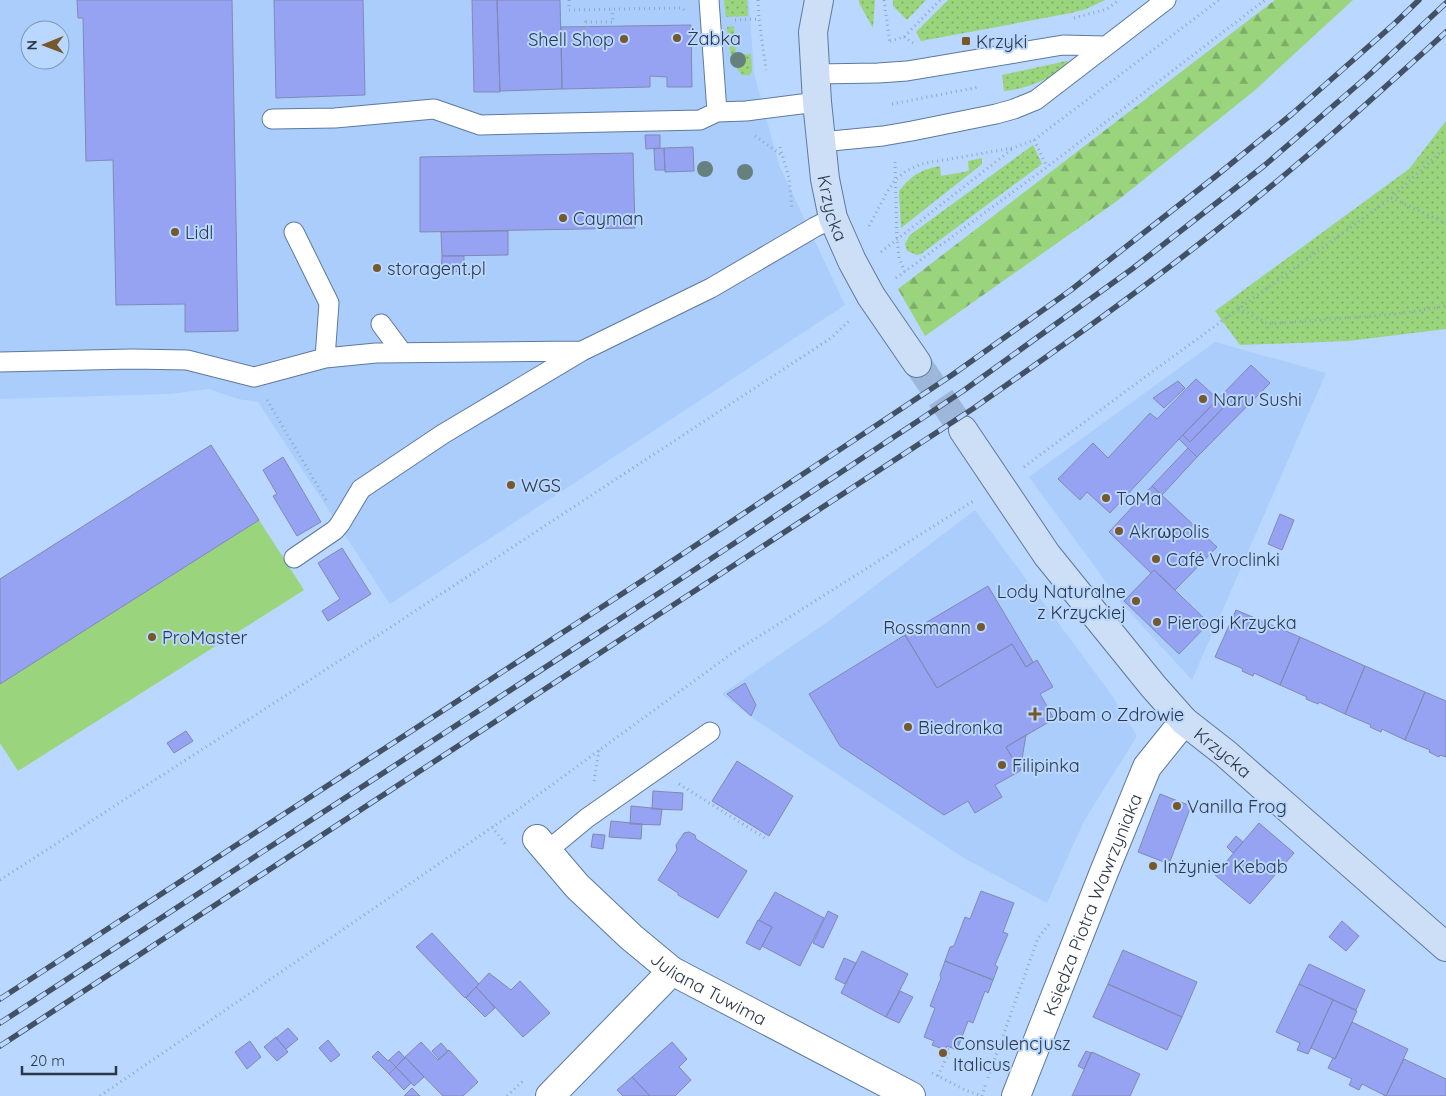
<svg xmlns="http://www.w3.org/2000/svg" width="1446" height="1096" font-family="Quicksand,sans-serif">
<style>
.built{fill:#abcdfb;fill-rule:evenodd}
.green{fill:url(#green-dots)}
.forest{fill:url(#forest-firs)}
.pitch{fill:#9ad47c}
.building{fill:#95a3f2;stroke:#8189b3}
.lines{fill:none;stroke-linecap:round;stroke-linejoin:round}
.secondary-tunnel{stroke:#9db7da;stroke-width:28;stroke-dasharray:28 14;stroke-linecap:butt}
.lane-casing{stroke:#5e799d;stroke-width:21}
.street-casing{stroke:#5e799d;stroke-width:30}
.secondary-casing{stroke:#5e799d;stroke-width:30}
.path{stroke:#8fa7c8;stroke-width:3;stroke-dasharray:1 4;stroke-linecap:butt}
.lane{stroke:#fff;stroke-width:19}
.street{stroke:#fff;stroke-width:28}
.secondary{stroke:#ccdff7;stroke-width:28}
.rail-casing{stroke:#425164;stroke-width:5.5}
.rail{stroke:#b9d7ff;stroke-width:4;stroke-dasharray:11;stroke-linecap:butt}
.tree{fill:#65807d}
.poi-dot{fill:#75582c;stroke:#b9d7ff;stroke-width:2}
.labels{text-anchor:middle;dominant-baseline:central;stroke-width:4;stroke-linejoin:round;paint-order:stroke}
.poi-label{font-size:18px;fill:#2c3848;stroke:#b9d7ff;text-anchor:start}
.street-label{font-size:18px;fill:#2c3848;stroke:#b9d7ff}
</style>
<defs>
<pattern id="green-dots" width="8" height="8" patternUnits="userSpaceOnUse" patternTransform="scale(1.25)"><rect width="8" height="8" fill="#9ad47c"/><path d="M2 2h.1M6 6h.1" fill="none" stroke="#7ead68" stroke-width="1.8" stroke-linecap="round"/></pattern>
<pattern id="forest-firs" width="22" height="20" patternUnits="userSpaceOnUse" patternTransform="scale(1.25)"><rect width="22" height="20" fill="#9ad47c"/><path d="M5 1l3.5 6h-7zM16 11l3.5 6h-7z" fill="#7ead68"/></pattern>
</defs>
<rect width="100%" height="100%" fill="#b9d7ff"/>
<path class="built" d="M0 0H749L754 74 779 165 845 305 390 604 258 402 238 399 209 389 168 394 0 399ZM30 30H60V60H30Z
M1215 342 1326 373 1192 680 1123 605 1029 477Z
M975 510 1113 697 1137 736 1084 821 1047 903 964 858 754 719 722 694 826 623Z"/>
<path class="green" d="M724 0H747L748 16 726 17Z
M859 0H875L873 28 859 3Z
M893 0H926L907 20 893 6Z
M948 0H1105L1086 9 1071 13 921 41 916 32Z
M734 26 736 55 751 54 752 71 750 75H742C729 58 729 47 727 27Z
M1066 61 1068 62V64C1055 78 1023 90 1004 91L1002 75Z
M1446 121V329L1348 341 1240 345 1215 311 1409 169Z
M1033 145 1042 164 921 254 917 255 907 251 905 244 910 235Z
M982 158V164L901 228 899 191C912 175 920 170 940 166L941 176 969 171 968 161Z"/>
<path class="forest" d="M1275 0H1353L1254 91 1117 201 925 336 898 289Z"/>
<path class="pitch" d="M259 520 304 590 18 771 0 743V684Z"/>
<path class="building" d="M77 0H232L238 331 185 332V304L116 305 113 160 86 161 83 18H78Z
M274 0H363L365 95 276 98Z
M472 0H497L500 92H474Z
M497 0H560L562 89 500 91Z
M691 25 692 87H667V77L650 76V87L562 89 561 27Z
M645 135H660V148L646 149Z
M693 147 694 171 665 172 664 148Z
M664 148 665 170H655L654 149Z
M633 153 635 228 420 232V157Z
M508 231V255L442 256 441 232Z
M442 256H464V267L454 273 441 274Z
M1251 365 1270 383 1197 457 1179 439 1183 435 1190 442 1225 406 1218 399Z
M1196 379 1218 399 1179 439 1110 513 1087 492 1080 500 1058 479 1093 443 1108 458 1150 413 1157 419Z
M1178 381 1185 388 1164 408 1153 398Z
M1218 399 1225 406 1190 442 1183 435 1179 439Z
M211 445 259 520 0 684V579Z
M1188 448 1197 457 1162 495 1152 486Z
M283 457 321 522 297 536 273 496 277 494 263 470Z
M1152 486 1217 547 1175 590 1154 570 1151 573 1109 532Z
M1280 514 1294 520 1282 550 1268 544Z
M342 548 371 594 328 621 322 611 340 599 318 563Z
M1154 570 1209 623 1179 654 1124 601Z
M988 586 1033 662 1026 667 1012 644 937 688 905 635Z
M1236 610 1300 637 1280 685 1254 673 1253 676 1242 671 1243 669 1239 667 1215 657Z
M905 635 937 688 1012 644 1026 667 1037 660 1053 687 1040 694 1054 719 1006 747 1020 771 995 785 1002 797 975 813 968 801 944 815 840 746 809 694Z
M1300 637 1365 666 1345 714 1319 702 1318 704 1306 699 1307 697 1280 685Z
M1365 666 1425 692 1405 740 1382 729 1381 732 1370 727 1371 725 1345 714Z
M745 683 756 705 751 716 727 694Z
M1425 692 1446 701V757L1440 755 1439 757 1429 752 1430 750 1405 740Z
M186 731 193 741 174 753 167 743Z
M1026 735 1020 771 1006 747Z
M737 761 793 796 769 836 712 801Z
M653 791 683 793 682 810 652 809Z
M1160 794 1191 806 1169 864 1138 852Z
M631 806 662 809 660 825 630 824Z
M611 821 642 824 641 839 609 837Z
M1259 823 1294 853 1250 904 1215 875Z
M689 832 695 835 696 839 747 871 718 918 678 895V893L658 880 677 850 676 845 684 833Z
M593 834 605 835 603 849 591 847Z
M1236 836 1243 842 1233 853 1227 847Z
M981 891 1014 903 1003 932 1008 934 995 965 998 967 993 980 945 961 950 947 954 946 965 917 970 919Z
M775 892 824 918 800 966 762 946 772 927 759 920Z
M828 911 838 916 823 948 813 943Z
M758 920 772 927 760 950 746 943Z
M1342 921 1359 936 1346 951 1329 937Z
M432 933 479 984 465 998 416 947Z
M1123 950 1197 982 1182 1017 1108 984Z
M862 951 908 974 886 1017 841 993Z
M844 958 856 963 845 984 835 979Z
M945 961 993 980 988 993 985 991 973 1023 968 1021 957 1050 947 1046 945 1050 932 1045 934 1041 924 1037 935 1008 930 1006 941 978 940 975Z
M1309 964 1365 990 1356 1010 1299 984Z
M489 973 511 990 520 981 550 1013 523 1037 476 987Z
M1108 984 1182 1017 1167 1050 1093 1017Z
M1299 984 1333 1000 1308 1054 1297 1050 1300 1043 1276 1032Z
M476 987 495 1008 485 1017 466 998Z
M900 991 913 997 899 1023 886 1017Z
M1333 1000 1357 1011 1335 1059 1311 1048Z
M1352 1022 1408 1049 1386 1096 1362 1084 1359 1090 1349 1085 1352 1079 1328 1068 1333 1058 1335 1059Z
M288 1028 298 1039 286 1049 276 1038Z
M276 1037 288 1052 277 1061 264 1047Z
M328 1040 340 1055 331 1062 319 1048Z
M250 1041 261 1057 247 1069 235 1052Z
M421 1042 438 1060 449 1050 478 1082 463 1096H443L405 1057Z
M672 1042 687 1059 679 1067 691 1080 675 1096H650L632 1077Z
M441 1043 448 1051 439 1059 432 1051Z
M378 1051 388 1061 389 1060 396 1067 389 1074 372 1057Z
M399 1051 405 1058 396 1067 389 1060Z
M1086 1051 1091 1053 1084 1069 1078 1066Z
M1092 1052 1140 1074 1130 1096H1072Z
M405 1057 424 1077 414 1086 396 1067Z
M1404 1059 1446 1079V1096H1384V1095L1386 1096Z
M396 1067 411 1083 404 1090 389 1074Z
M632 1077 650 1096H623L617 1090Z
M412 1088 420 1096H404Z"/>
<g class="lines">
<path class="secondary-tunnel" d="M917 363 963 430"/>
<g class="lane-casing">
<path id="lane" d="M709 0 717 112
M816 74 878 73 907 71 1063 45 1105 46
M272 119 335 118 434 109 480 125 700 120 717 112 746 111 817 102
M821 142 883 136 912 131 996 114 1014 109 1036 100 1166 0
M294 232 329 303 325 358
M381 324 401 351
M0 362 132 359 187 360 254 377 325 358 376 353 580 351
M294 558 335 530 340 524 361 489 443 434 582 351 711 288 815 227 833 218
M547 851 587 818 710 732"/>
</g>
<g class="street-casing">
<g id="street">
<path id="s1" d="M537 839 577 886 631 937 672 971 911 1096"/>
<path d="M550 1096 672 971"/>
<path id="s2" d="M1016 1096 1104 872 1147 767 1184 721"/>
</g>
</g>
<g class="secondary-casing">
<g id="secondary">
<path id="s3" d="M819 0 813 32 817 102 825 179 833 218 852 261 871 296 917 363"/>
<path id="s4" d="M963 430 1047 555 1153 686 1184 721 1225 753 1446 947"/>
</g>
</g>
<path class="path" d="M569 0V10L682 8 684 10
M758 0 759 19 766 70
M884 0 890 44
M1074 18 1107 9 1119 0
M735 20 759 19
M587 27 586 22H613L612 9
M904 37 913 43
M890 41 904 37 940 0
M892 104 979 87
M755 136 783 156
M1034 140 1047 167
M780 147 789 178 792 209
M895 162 897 240 899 258 905 272
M1391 198 1446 223
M869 226 886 194 895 180 906 171 921 164 1013 148 1034 140 1219 0
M881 252 1012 149
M896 278 1047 167 1265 0
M1239 308 1268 324 1397 314 1446 306
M267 400 326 500
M1024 467 1145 377 1391 198 1446 147
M594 781 599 750
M679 784 765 838
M492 827 507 846
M0 880 339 661 831 338 851 319
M932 1073 965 1090 982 1096
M938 1076 950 1050 946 1048
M988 1078 1038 938 1051 922
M100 1096 516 811 731 654 975 500
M507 1096 523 1081
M982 1096 986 1083"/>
<use href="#lane" class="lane"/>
<use href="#street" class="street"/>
<use href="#secondary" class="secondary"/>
<g class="rail-casing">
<path id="rail" d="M0 999 651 575 952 375 1071 290 1216 176 1292 114 1394 24 1419 0
M0 1023 676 582 963 391 1132 269 1265 165 1369 75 1446 3
M0 1046 974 408C1055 351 1136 294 1213 233 1294 170 1370 101 1446 32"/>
</g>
<use href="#rail" class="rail"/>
</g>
<g class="tree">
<circle cx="738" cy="60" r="8"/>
<circle cx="705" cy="169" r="8"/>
<circle cx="745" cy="172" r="8"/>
</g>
<g class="poi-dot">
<circle cx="677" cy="38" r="5"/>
<circle cx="624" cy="39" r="5"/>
<rect x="961" y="36" width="10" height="10" rx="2.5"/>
<circle cx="563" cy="218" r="5"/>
<circle cx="175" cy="232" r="5"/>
<circle cx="377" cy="268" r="5"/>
<circle cx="1203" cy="399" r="5"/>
<circle cx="511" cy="485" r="5"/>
<circle cx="1106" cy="498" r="5"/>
<circle cx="1119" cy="531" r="5"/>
<circle cx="1156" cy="559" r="5"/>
<circle cx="1136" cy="601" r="5"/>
<circle cx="1157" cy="622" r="5"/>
<circle cx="981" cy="627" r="5"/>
<circle cx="152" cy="637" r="5"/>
<path d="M1032.5 706.5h5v5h5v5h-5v5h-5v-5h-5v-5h5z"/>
<circle cx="908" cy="727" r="5"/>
<circle cx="1002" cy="765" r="5"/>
<circle cx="1177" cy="806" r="5"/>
<circle cx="1153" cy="866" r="5"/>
<circle cx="943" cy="1053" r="5"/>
</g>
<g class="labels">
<g class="poi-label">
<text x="687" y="38">Żabka</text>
<text x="614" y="39" text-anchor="end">Shell Shop</text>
<text x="976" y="41">Krzyki</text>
<text x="573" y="218">Cayman</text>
<text x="185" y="232">Lidl</text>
<text x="387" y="268">storagent.pl</text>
<text x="1213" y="399">Naru Sushi</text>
<text x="521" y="485">WGS</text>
<text x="1116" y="498">ToMa</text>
<text x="1129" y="531">Akrωpolis</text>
<text x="1166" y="559">Café Vroclinki</text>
<text x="1126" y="591" text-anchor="end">Lody Naturalne<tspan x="1126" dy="21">z Krzyckiej</tspan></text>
<text x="1167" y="622">Pierogi Krzycka</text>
<text x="971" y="627" text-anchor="end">Rossmann</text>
<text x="162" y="637">ProMaster</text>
<text x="1045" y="714">Dbam o Zdrowie</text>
<text x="918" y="727">Biedronka</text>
<text x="1012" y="765">Filipinka</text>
<text x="1187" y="806">Vanilla Frog</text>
<text x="1163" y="866">Inżynier Kebab</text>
<text x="953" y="1043">Consulencjusz<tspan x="953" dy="21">Italicus</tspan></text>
</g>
<g class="street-label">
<text stroke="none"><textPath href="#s3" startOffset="210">Krzycka</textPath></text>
<text stroke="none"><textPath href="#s4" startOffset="416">Krzycka</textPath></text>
<text stroke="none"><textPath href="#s2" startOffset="206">Księdza Piotra Wawrzyniaka</textPath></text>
<text stroke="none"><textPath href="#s1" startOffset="230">Juliana Tuwima</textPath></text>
</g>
</g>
<g transform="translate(45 45) rotate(269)"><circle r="24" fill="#b9d7ff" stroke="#8197b6"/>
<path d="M0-4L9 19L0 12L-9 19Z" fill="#75582c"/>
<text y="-8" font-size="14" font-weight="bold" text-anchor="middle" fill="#2c3848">N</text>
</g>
<path d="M22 1066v8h94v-8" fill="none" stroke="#2c3848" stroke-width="2.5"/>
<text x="30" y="1066" font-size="15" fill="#2c3848" stroke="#b9d7ff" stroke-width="4" paint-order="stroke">20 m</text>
</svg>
